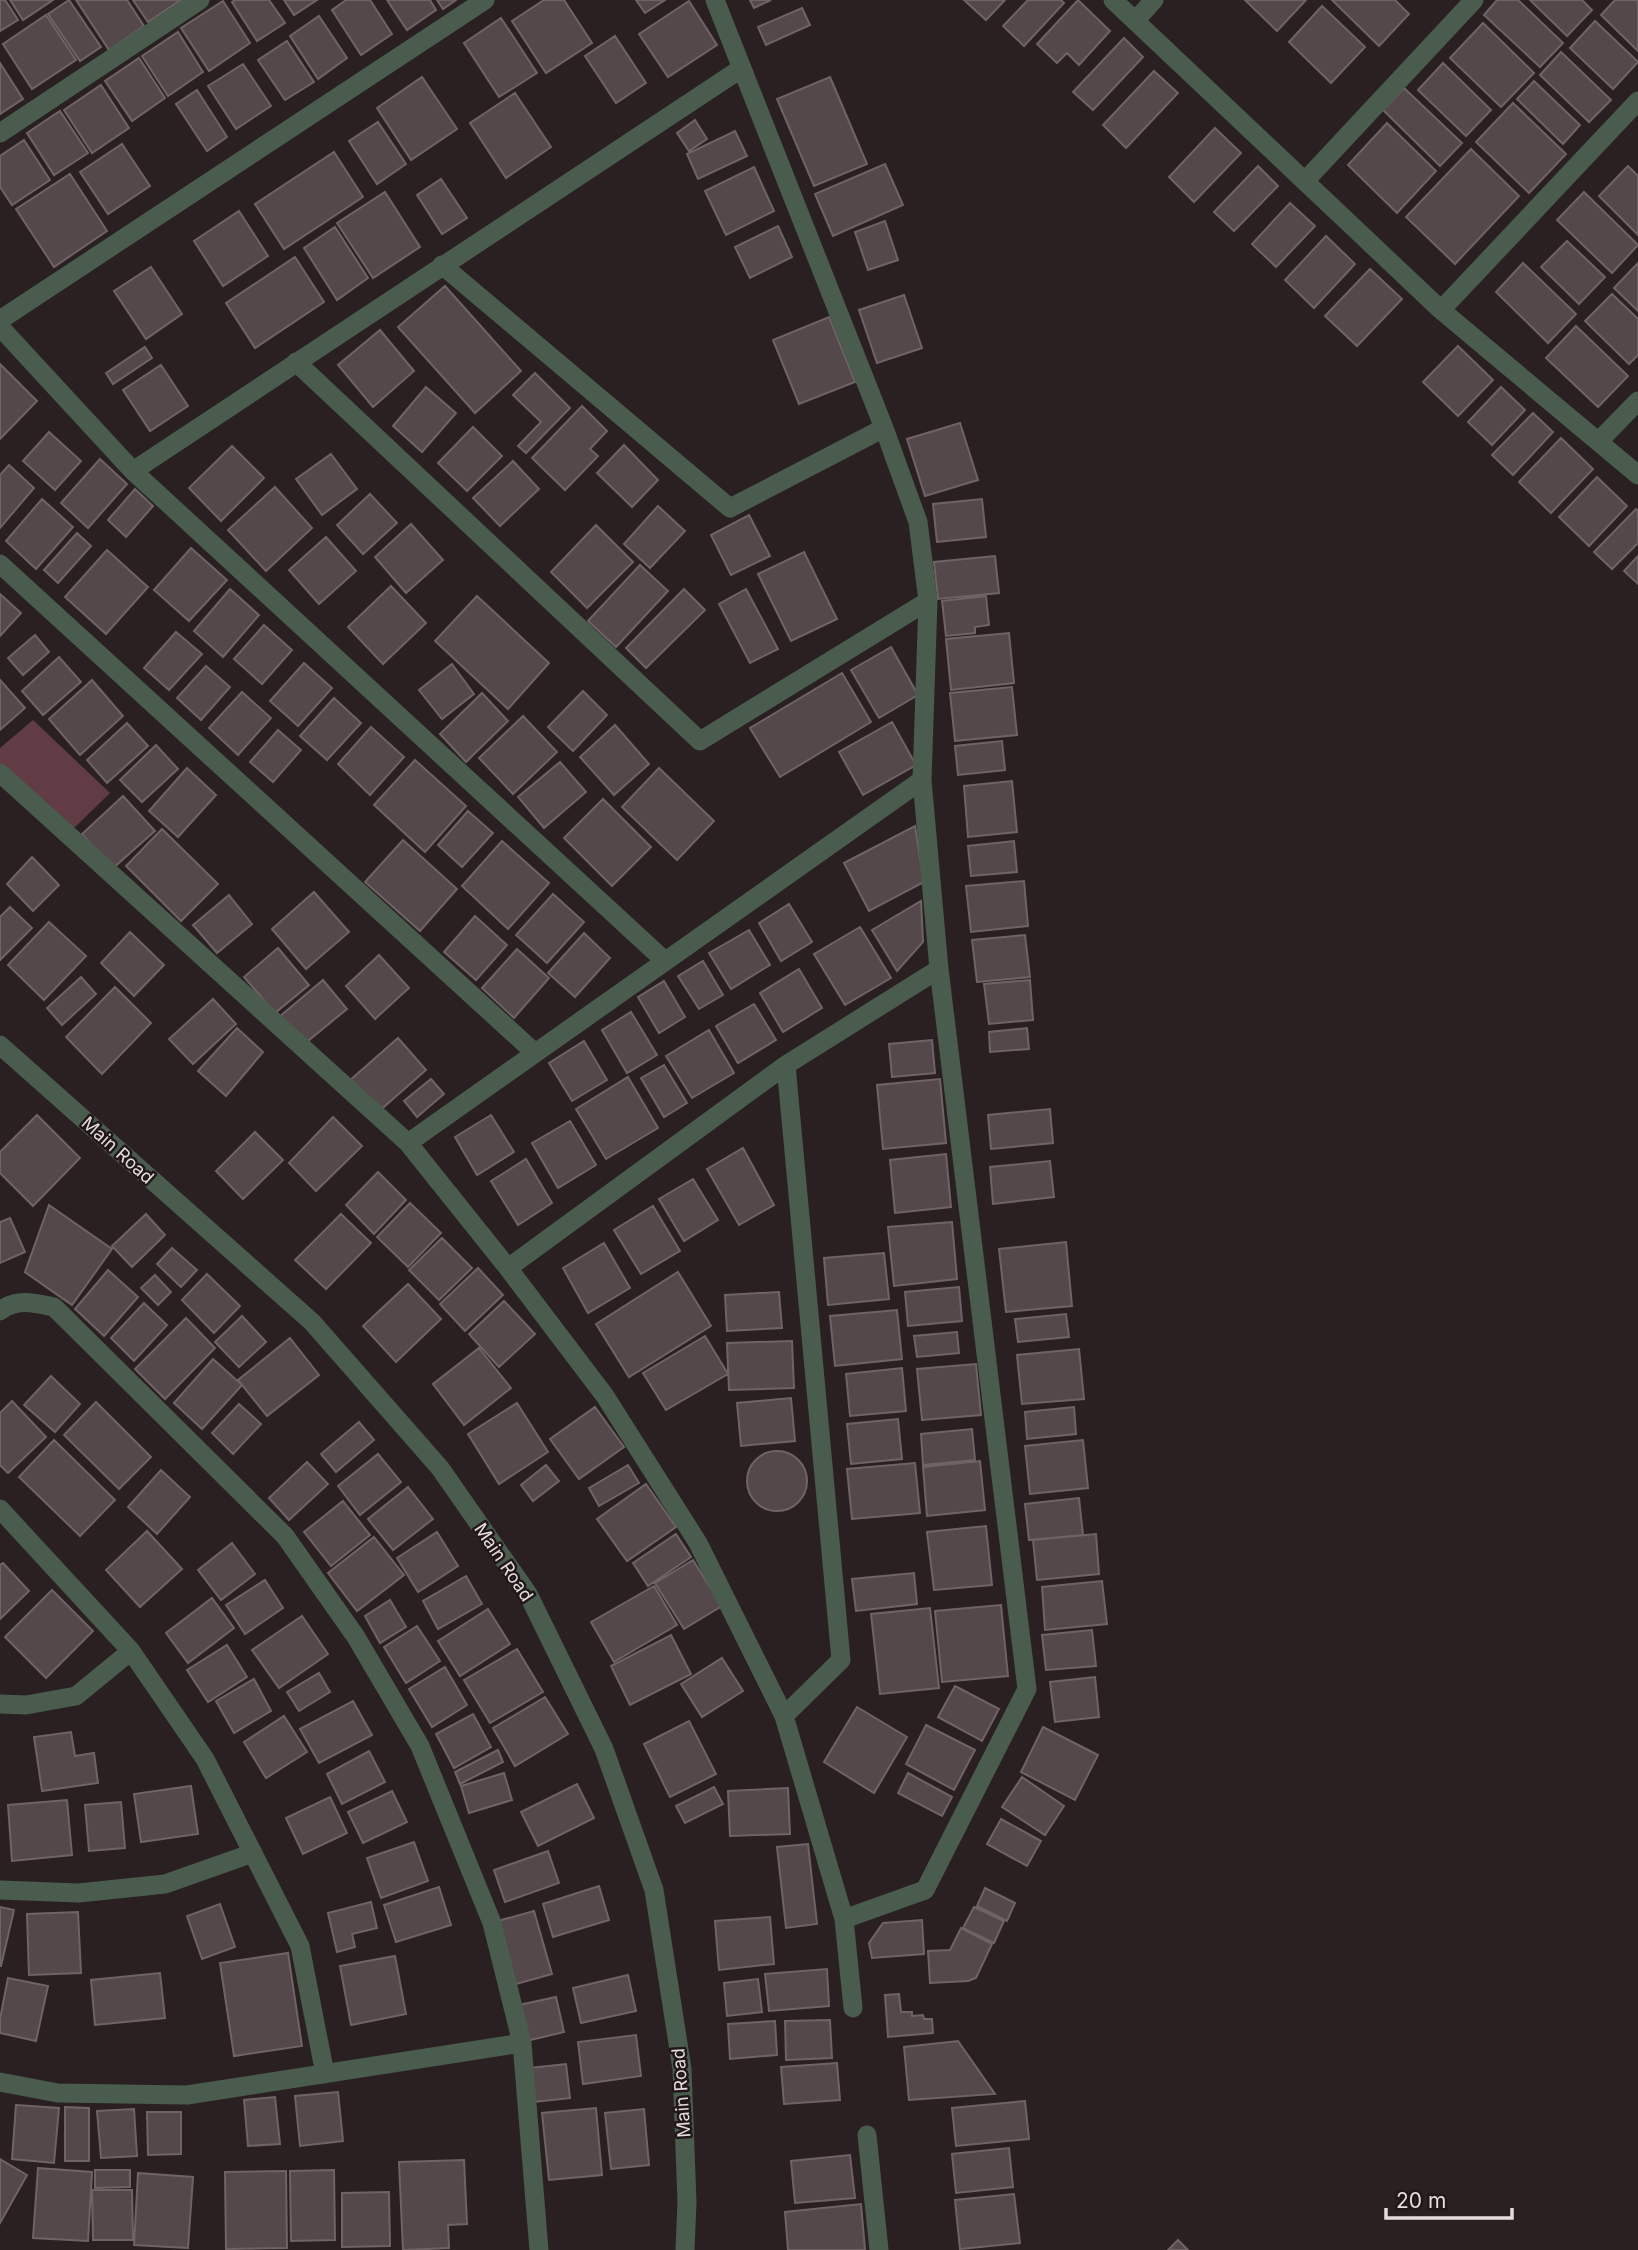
<svg xmlns="http://www.w3.org/2000/svg" width="1638" height="2250" font-family="Inter,sans-serif">
<style>
.green{fill:#623c44}
.building{fill:#54484a;stroke:#706365;stroke-width:2}
.lines{fill:none;stroke-linecap:round;stroke-linejoin:round}
.minor{stroke:#495c4e;stroke-width:19}
.tertiary{stroke:#495c4e;stroke-width:19}
.labels{text-anchor:middle;dominant-baseline:central;stroke-width:5;stroke-linejoin:round;paint-order:stroke}
.street-label{font-size:18px;fill:#e4dcdd;stroke:#211718}
</style>
<rect width="100%" height="100%" fill="#2a2022"/>
<path class="green" d="M33 720 110 793 72 830 0 764V748Z"/>
<path class="building" d="M0 0H5L18 20 0 31Z
M10 0H53L23 20Z
M69 0 101 47 80 61 48 14Z
M76 0H127L144 26 109 50Z
M133 0H181L148 22Z
M235 0H269L285 23 257 41 232 2Z
M284 0H317L294 15Z
M346 0H370L392 34 361 55 332 10Z
M387 0H430L436 10 407 30Z
M437 0H456L443 9Z
M544 0H564L592 43 546 73 512 21Z
M636 0H665L645 13Z
M750 0H771L754 8Z
M964 0H1005L986 20Z
M1028 0H1061L1064 3 1024 46 1003 26Z
M1078 0 1110 31 1079 65 1067 53 1057 63 1037 44Z
M1245 0H1306L1277 31Z
M1332 0H1395L1409 14 1379 46Z
M1497 0H1518L1563 43 1540 67 1484 15Z
M1530 0H1582L1592 10 1567 36Z
M1615 0H1638V51L1601 15Z
M223 1 250 43 209 71 181 28Z
M689 1 717 45 668 77 639 34Z
M1322 6 1365 47 1331 83 1289 42Z
M802 8 810 25 766 45 758 27Z
M46 15 76 60 32 89 3 44Z
M319 16 347 58 318 79 290 36Z
M501 18 537 73 499 97 464 43Z
M1595 21 1638 62 1613 89 1570 48Z
M1483 23 1534 73 1501 107 1450 58Z
M178 32 203 72 168 96 142 56Z
M615 36 646 83 616 103 585 56Z
M1124 38 1143 57 1093 110 1073 92Z
M287 41 314 82 285 100 258 60Z
M1561 52 1611 100 1589 122 1540 75Z
M139 58 165 98 132 121 105 81Z
M0 63 23 99 0 114Z
M1443 63 1491 110 1466 136 1418 90Z
M243 64 271 106 236 129 208 86Z
M1154 71 1178 93 1126 148 1103 125Z
M422 77 457 129 411 160 377 108Z
M830 77 867 164 814 186 777 99Z
M1534 81 1580 125 1563 144 1517 99Z
M101 85 129 128 92 153 64 110Z
M1404 88 1462 143 1440 166 1383 110Z
M197 90 227 137 207 151 176 104Z
M515 93 551 147 506 178 470 123Z
M1513 103 1566 154 1529 193 1476 142Z
M60 111 88 153 54 175 27 133Z
M695 120 707 139 689 151 677 133Z
M378 122 406 164 377 184 349 141Z
M1387 123 1436 171 1397 213 1348 165Z
M1215 128 1241 153 1194 202 1169 177Z
M735 131 747 156 698 179 687 154Z
M24 140 50 180 12 205 0 187V156Z
M122 144 150 186 108 214 80 172Z
M1471 149 1519 196 1455 264 1406 217Z
M334 152 363 197 284 249 255 204Z
M885 164 903 205 833 236 815 194Z
M1258 166 1278 186 1234 231 1214 212Z
M1628 166 1638 176V235L1599 196Z
M754 167 774 211 726 235 705 191Z
M70 174 107 231 54 267 16 209Z
M441 179 467 218 442 234 417 195Z
M385 192 420 247 373 278 337 223Z
M1584 192 1638 245 1612 273 1557 220Z
M1290 203 1315 226 1276 267 1252 244Z
M239 211 268 256 223 286 194 241Z
M885 221 898 260 868 270 855 232Z
M778 226 792 257 750 278 735 247Z
M335 227 368 278 337 300 304 248Z
M1326 236 1355 264 1314 308 1285 280Z
M1567 241 1605 277 1579 304 1541 267Z
M295 257 324 302 255 348 226 303Z
M1523 263 1576 314 1548 343 1496 292Z
M1638 263V311L1614 288Z
M151 267 182 314 146 339 114 291Z
M1370 269 1402 299 1357 346 1325 316Z
M445 286 521 371 475 413 398 327Z
M1612 294 1638 319V355L1629 364 1585 321Z
M904 295 922 348 877 363 859 310Z
M829 317 855 382 799 404 773 340Z
M1576 326 1628 376 1598 407 1546 358Z
M380 330 414 371 373 407 338 365Z
M1458 346 1493 380 1458 416 1423 382Z
M145 347 152 358 113 384 106 373Z
M0 364 37 401 0 439Z
M161 365 188 406 150 431 123 390Z
M535 373 570 408 526 453 518 446 541 422 513 395Z
M426 387 456 413 422 452 393 426Z
M1501 387 1525 410 1492 445 1468 422Z
M582 406 607 431 590 449 598 456 565 490 532 458Z
M1533 413 1553 432 1513 475 1492 455Z
M960 423 978 480 925 496 907 439Z
M473 427 502 456 467 491 438 463Z
M49 432 81 461 55 490 23 461Z
M1561 438 1593 469 1551 513 1519 482Z
M624 445 658 480 632 507 597 473Z
M232 446 264 478 221 521 189 488Z
M331 454 357 489 322 515 296 479Z
M100 459 127 484 88 528 61 503Z
M513 461 539 489 500 526 473 498Z
M9 465 34 488 0 528V475Z
M1597 477 1627 506 1589 546 1559 517Z
M275 487 312 528 266 571 228 530Z
M135 489 153 506 126 537 108 520Z
M370 494 397 523 363 554 337 525Z
M42 499 73 527 36 569 6 541Z
M982 499 986 537 937 542 933 504Z
M658 506 685 531 650 568 624 544Z
M1636 509 1638 511V543L1612 569 1594 552Z
M749 515 770 556 731 575 711 535Z
M411 524 443 560 406 593 375 557Z
M596 525 633 562 587 608 551 572Z
M77 533 91 546 58 583 44 570Z
M326 537 356 571 319 604 289 570Z
M191 548 227 580 189 621 154 590Z
M107 550 148 587 106 634 65 597Z
M804 552 837 619 791 641 758 574Z
M995 556 999 593 938 599 934 562Z
M1638 556V584L1624 571Z
M640 565 668 591 616 647 588 621Z
M391 586 426 623 383 664 348 627Z
M230 589 259 615 223 657 194 631Z
M684 589 705 610 646 668 626 648Z
M746 589 778 649 750 663 719 604Z
M0 594 21 613 0 636Z
M477 596 549 663 508 709 435 641Z
M986 596 989 625 975 627V633L946 636 942 601Z
M264 625 292 650 262 684 234 659Z
M176 632 202 654 169 690 144 668Z
M1009 633 1014 683 951 690 946 639Z
M35 635 49 652 23 675 8 658Z
M891 647 918 695 879 718 851 670Z
M59 657 81 682 43 715 22 691Z
M304 663 332 688 298 726 270 701Z
M452 664 474 694 442 719 419 690Z
M206 666 230 687 201 720 177 698Z
M842 673 871 722 780 777 750 728Z
M0 680 25 708 0 730Z
M92 680 123 716 80 755 49 719Z
M1012 687 1017 735 955 741 950 693Z
M583 691 607 715 573 751 548 727Z
M242 692 271 718 238 755 209 728Z
M482 693 508 721 466 762 440 734Z
M334 698 361 723 327 760 300 736Z
M523 716 557 752 513 794 479 758Z
M892 722 916 765 863 795 839 752Z
M127 723 148 746 107 783 87 760Z
M615 725 649 764 614 795 580 757Z
M371 727 404 757 370 795 338 764Z
M278 730 301 750 273 782 250 762Z
M1002 741 1005 770 958 775 955 746Z
M156 745 178 769 142 802 120 780Z
M415 760 466 806 425 852 374 805Z
M560 762 586 792 544 828 518 797Z
M187 768 216 795 178 837 149 811Z
M659 768 714 821 677 860 622 807Z
M1012 781 1017 832 968 837 964 786Z
M123 796 155 831 112 869 82 834Z
M603 799 651 847 612 886 564 838Z
M468 811 493 833 462 867 438 845Z
M915 826 924 882 869 911 844 863Z
M162 829 218 884 181 921 126 866Z
M403 840 457 889 420 931 365 882Z
M502 841 549 883 508 929 462 886Z
M1014 841 1017 872 971 876 968 846Z
M32 857 59 885 33 911 7 884Z
M1024 881 1028 926 971 932 966 886Z
M314 892 349 932 306 969 272 929Z
M553 894 584 922 547 963 516 935Z
M229 895 252 924 217 953 193 925Z
M921 901 923 942 897 971 872 930Z
M789 904 812 942 781 961 759 923Z
M10 907 32 928 0 960V917Z
M475 916 507 945 476 980 444 952Z
M49 922 86 956 44 1000 8 965Z
M860 927 891 978 845 1005 814 954Z
M749 930 770 965 731 989 709 953Z
M130 932 164 965 134 996 101 963Z
M584 933 610 958 575 997 548 973Z
M1025 935 1030 977 977 982 972 940Z
M278 948 309 985 275 1013 244 977Z
M517 949 549 978 514 1018 482 988Z
M379 955 409 988 375 1019 346 986Z
M703 961 723 995 699 1009 678 976Z
M799 969 822 1008 783 1032 760 993Z
M81 977 96 994 62 1025 47 1008Z
M323 980 347 1009 303 1045 279 1017Z
M1030 980 1033 1020 989 1024 984 984Z
M664 981 685 1017 659 1033 638 997Z
M115 987 151 1023 102 1074 66 1037Z
M213 999 236 1024 193 1064 169 1039Z
M754 1004 776 1040 738 1063 716 1026Z
M631 1012 657 1055 627 1073 602 1030Z
M237 1028 263 1052 226 1096 198 1071Z
M1027 1028 1029 1049 990 1052 989 1032Z
M709 1030 734 1073 692 1098 666 1056Z
M398 1038 426 1070 377 1113 349 1081Z
M932 1040 935 1073 892 1077 889 1044Z
M584 1041 607 1080 572 1101 549 1063Z
M664 1065 687 1103 664 1117 641 1078Z
M628 1077 658 1128 606 1159 576 1109Z
M431 1079 444 1094 417 1117 404 1101Z
M940 1079 946 1143 883 1149 877 1085Z
M1050 1109 1053 1143 991 1149 988 1115Z
M37 1115 80 1158 33 1206 0 1173V1152Z
M491 1115 514 1152 477 1175 455 1137Z
M333 1117 362 1146 316 1191 289 1163Z
M570 1121 596 1165 558 1188 532 1143Z
M255 1132 283 1160 243 1199 216 1171Z
M743 1148 774 1205 739 1225 707 1169Z
M946 1154 951 1207 895 1213 890 1160Z
M526 1159 552 1203 518 1225 491 1181Z
M1050 1161 1054 1197 993 1204 990 1167Z
M378 1172 406 1200 374 1234 346 1205Z
M693 1179 718 1220 684 1241 659 1199Z
M410 1203 441 1233 408 1267 377 1237Z
M49 1205 112 1249 72 1305 25 1272Z
M653 1206 680 1251 641 1274 614 1230Z
M146 1214 165 1235 132 1267 112 1246Z
M341 1214 371 1243 326 1289 295 1260Z
M10 1218 25 1252 0 1263V1222Z
M952 1222 957 1279 894 1286 888 1227Z
M442 1238 472 1268 439 1300 409 1270Z
M1066 1242 1072 1306 1006 1312 999 1249Z
M604 1243 630 1288 588 1313 563 1268Z
M172 1248 197 1270 181 1287 157 1264Z
M884 1253 889 1299 828 1305 824 1258Z
M478 1268 503 1295 465 1331 440 1304Z
M108 1270 138 1297 104 1336 75 1309Z
M678 1272 711 1326 629 1377 596 1324Z
M207 1274 240 1306 214 1333 182 1300Z
M155 1275 171 1292 158 1305 141 1288Z
M408 1284 441 1319 396 1362 363 1326Z
M959 1287 962 1321 908 1326 905 1292Z
M779 1292 782 1328 727 1331 725 1295Z
M504 1301 535 1334 499 1367 469 1334Z
M144 1303 167 1325 134 1361 111 1338Z
M897 1310 902 1359 835 1366 830 1316Z
M1066 1314 1069 1337 1018 1342 1015 1319Z
M242 1316 266 1342 239 1367 215 1342Z
M186 1318 215 1348 165 1399 135 1369Z
M957 1332 959 1353 917 1357 914 1336Z
M705 1336 728 1374 666 1410 643 1373Z
M290 1338 319 1375 267 1416 238 1380Z
M792 1341 794 1388 729 1390 727 1343Z
M479 1348 511 1388 464 1425 433 1384Z
M1079 1349 1084 1399 1022 1404 1017 1355Z
M213 1359 242 1385 202 1429 174 1403Z
M976 1364 981 1415 922 1420 917 1369Z
M902 1368 906 1411 850 1416 846 1374Z
M51 1376 80 1404 55 1432 24 1405Z
M791 1398 795 1441 741 1446 737 1403Z
M12 1401 46 1437 8 1473 0 1465V1413Z
M96 1402 151 1457 119 1489 64 1435Z
M517 1403 548 1452 499 1484 468 1434Z
M239 1404 261 1424 233 1454 212 1433Z
M595 1407 624 1447 579 1479 550 1439Z
M1074 1407 1076 1434 1027 1439 1025 1412Z
M898 1419 902 1459 851 1464 847 1424Z
M359 1422 374 1440 336 1472 321 1454Z
M972 1429 975 1460 923 1465 921 1434Z
M54 1440 115 1500 80 1536 19 1477Z
M1083 1440 1088 1488 1030 1494 1025 1446Z
M747 1481a30 30 0 1 1 60 0a30 30 0 1 1-60 0Z
M378 1454 401 1482 360 1515 338 1486Z
M980 1461 985 1510 927 1516 923 1467Z
M307 1462 328 1484 289 1520 269 1498Z
M915 1463 920 1513 852 1519 847 1469Z
M546 1465 559 1481 533 1501 521 1485Z
M628 1465 639 1483 599 1506 589 1488Z
M161 1470 190 1497 157 1534 128 1507Z
M646 1484 676 1527 627 1561 597 1519Z
M408 1487 433 1519 393 1550 368 1519Z
M1079 1498 1083 1535 1029 1540 1025 1504Z
M343 1501 370 1535 331 1566 304 1532Z
M986 1526 992 1585 934 1590 927 1532Z
M147 1531 182 1569 140 1607 106 1570Z
M437 1532 458 1566 418 1592 397 1558Z
M676 1534 691 1557 648 1586 633 1563Z
M1096 1534 1099 1574 1037 1580 1033 1540Z
M374 1537 404 1575 357 1611 328 1573Z
M232 1543 255 1574 221 1600 198 1570Z
M693 1560 722 1606 684 1629 655 1583Z
M3 1563 29 1591 0 1619V1565Z
M914 1573 917 1604 856 1611 852 1579Z
M466 1576 482 1604 438 1629 423 1601Z
M265 1580 283 1608 245 1634 226 1605Z
M1102 1581 1107 1624 1045 1630 1042 1587Z
M654 1586 677 1625 614 1662 591 1622Z
M52 1590 93 1631 46 1678 5 1637Z
M212 1598 234 1628 188 1663 166 1633Z
M390 1600 406 1627 380 1643 365 1616Z
M1001 1605 1008 1676 942 1682 935 1611Z
M930 1608 939 1688 880 1694 871 1614Z
M488 1609 510 1644 460 1676 438 1641Z
M302 1616 328 1654 279 1688 252 1650Z
M417 1626 440 1661 406 1683 384 1647Z
M1092 1630 1096 1666 1046 1670 1042 1635Z
M671 1635 691 1674 630 1705 611 1666Z
M227 1645 247 1677 208 1702 187 1670Z
M517 1649 543 1692 490 1723 464 1680Z
M722 1658 743 1691 702 1717 681 1684Z
M445 1667 467 1705 432 1727 409 1689Z
M319 1673 330 1692 299 1711 287 1692Z
M1095 1677 1099 1717 1055 1722 1050 1682Z
M254 1679 271 1711 234 1733 216 1701Z
M955 1686 999 1709 982 1741 938 1717Z
M545 1697 568 1734 515 1766 493 1728Z
M353 1701 372 1735 319 1763 300 1729Z
M857 1707 907 1737 874 1793 824 1762Z
M473 1714 491 1747 454 1768 436 1734Z
M284 1716 307 1752 266 1778 244 1742Z
M689 1721 716 1774 670 1797 644 1744Z
M926 1725 975 1750 954 1790 906 1764Z
M1043 1727 1098 1755 1075 1800 1021 1772Z
M71 1732 75 1756 94 1753 98 1783 42 1791 34 1737Z
M498 1750 503 1762 460 1784 455 1772Z
M369 1751 385 1782 342 1804 327 1774Z
M504 1773 512 1800 469 1813 461 1786Z
M908 1773 952 1797 942 1816 898 1793Z
M1022 1777 1064 1806 1045 1835 1002 1807Z
M577 1784 594 1818 538 1846 521 1812Z
M191 1786 198 1834 141 1842 134 1794Z
M714 1787 723 1804 685 1823 676 1806Z
M788 1788 790 1834 730 1836 728 1791Z
M392 1791 407 1822 363 1843 348 1812Z
M330 1797 347 1833 303 1854 286 1818Z
M67 1800 72 1855 12 1861 8 1805Z
M121 1802 125 1848 89 1851 85 1805Z
M1001 1819 1041 1841 1027 1866 987 1844Z
M414 1842 428 1881 381 1898 367 1858Z
M808 1844 817 1924 786 1928 777 1847Z
M548 1851 559 1883 505 1902 494 1870Z
M599 1886 609 1920 553 1937 543 1904Z
M439 1887 451 1925 396 1942 384 1905Z
M985 1888 1015 1903 1007 1921 977 1906Z
M371 1902 377 1928 352 1934 355 1947 337 1952 328 1913Z
M220 1904 235 1947 202 1959 187 1916Z
M0 1907 14 1910 1 1966H0Z
M974 1907 1004 1921 994 1943 963 1928Z
M534 1911 552 1974 505 1987 487 1924Z
M78 1912 81 1973 29 1975 27 1914Z
M770 1917 774 1964 719 1970 715 1921Z
M922 1920 924 1954 872 1958 869 1943 883 1923Z
M961 1928 992 1944 976 1978 968 1981 930 1983 928 1951 950 1950Z
M288 1953 302 2046 234 2056 220 1963Z
M395 1956 406 2014 351 2025 340 1966Z
M827 1969 829 2006 769 2011 765 1974Z
M160 1973 165 2018 95 2025 91 1980Z
M628 1975 636 2011 581 2023 573 1988Z
M8 1978 48 1986 36 2041 0 2033V2019Z
M758 1979 762 2012 727 2016 724 1983Z
M899 1994 901 2012H912V2016L923 2015 924 2019H932L933 2033 888 2037 885 1995Z
M556 1997 564 2032 522 2042 514 2006Z
M830 2020 832 2058 786 2060 785 2021Z
M775 2021 777 2055 730 2059 728 2024Z
M636 2035 641 2076 583 2084 578 2042Z
M958 2041 995 2094 909 2100 904 2047Z
M837 2063 840 2100 784 2104 781 2067Z
M566 2064 570 2098 524 2103 521 2069Z
M338 2092 343 2141 300 2146 295 2096Z
M275 2097 280 2144 248 2146 244 2100Z
M1025 2101 1029 2139 956 2146 952 2108Z
M16 2105 59 2108 54 2163 12 2159Z
M65 2107 89 2108V2161H65Z
M596 2108 602 2175 549 2180 542 2113Z
M134 2109 137 2156 101 2158 97 2111Z
M644 2109 649 2165 611 2169 605 2113Z
M147 2112H181V2154L148 2155Z
M1009 2148 1013 2187 956 2193 952 2154Z
M850 2155 855 2198 795 2203 791 2161Z
M0 2159 27 2175 0 2223Z
M464 2160 467 2224 448 2225 449 2248 403 2250 399 2162Z
M38 2168 92 2172 88 2241 33 2238Z
M95 2170H130V2187L95 2188Z
M334 2170 335 2240 291 2241 290 2171Z
M286 2171 287 2248 226 2249 225 2172Z
M138 2173 193 2177 188 2248 134 2245Z
M92 2190H132L133 2240H93Z
M389 2192 390 2246 342 2247V2193Z
M1014 2194 1020 2243 960 2249 955 2200Z
M861 2204 865 2250H788L785 2212Z
M1178 2240 1188 2250H1168Z"/>
<g class="lines">
<path class="minor" d="M715 0 884 428 918 522 928 601 922 780 939 969 1027 1689 925 1890 844 1919
M1113 0 1441 310 1638 475
M1135 21 1154 0
M0 133 200 0
M1305 181 1474 0
M442 265 730 508 884 428
M1441 310 1638 101
M0 320 485 0
M0 327 133 471 665 961
M296 362 700 741 928 601
M1599 441 1638 401
M133 471 742 68
M0 564 534 1052
M0 773 408 1143 508 1268 605 1396 698 1543 784 1716 844 1919 853 2008
M408 1143 922 780
M508 1268 786 1065 939 969
M0 1311C16 1298 35 1303 54 1307L285 1536 356 1637 420 1746 492 1923 522 2043 539 2250
M0 1509 131 1651 205 1759 300 1946 325 2074
M0 1704 26 1705 76 1696 131 1651
M784 1716 841 1660 786 1065
M0 1890 79 1893 165 1884 253 1853
M0 2082 58 2093 187 2095 522 2043
M867 2135 879 2250"/>
<path class="tertiary" d="M0 1045 312 1322 440 1468 528 1594 604 1749 654 1890 682 2069 687 2202 685 2250"/>
</g>
<g class="labels">
<g class="street-label">
<text transform="translate(118 1150) rotate(42)">Main Road</text>
<text transform="translate(504 1562) rotate(56)">Main Road</text>
<text transform="translate(681 2093) rotate(-94)">Main Road</text>
</g>
</g>
<path d="M1386 2208v10h126v-10" fill="none" stroke="#e4dcdd" stroke-width="3.5"/>
<text x="1396" y="2208" font-size="21" fill="#e4dcdd" stroke="#211718" stroke-width="5" paint-order="stroke">20 m</text>
</svg>
